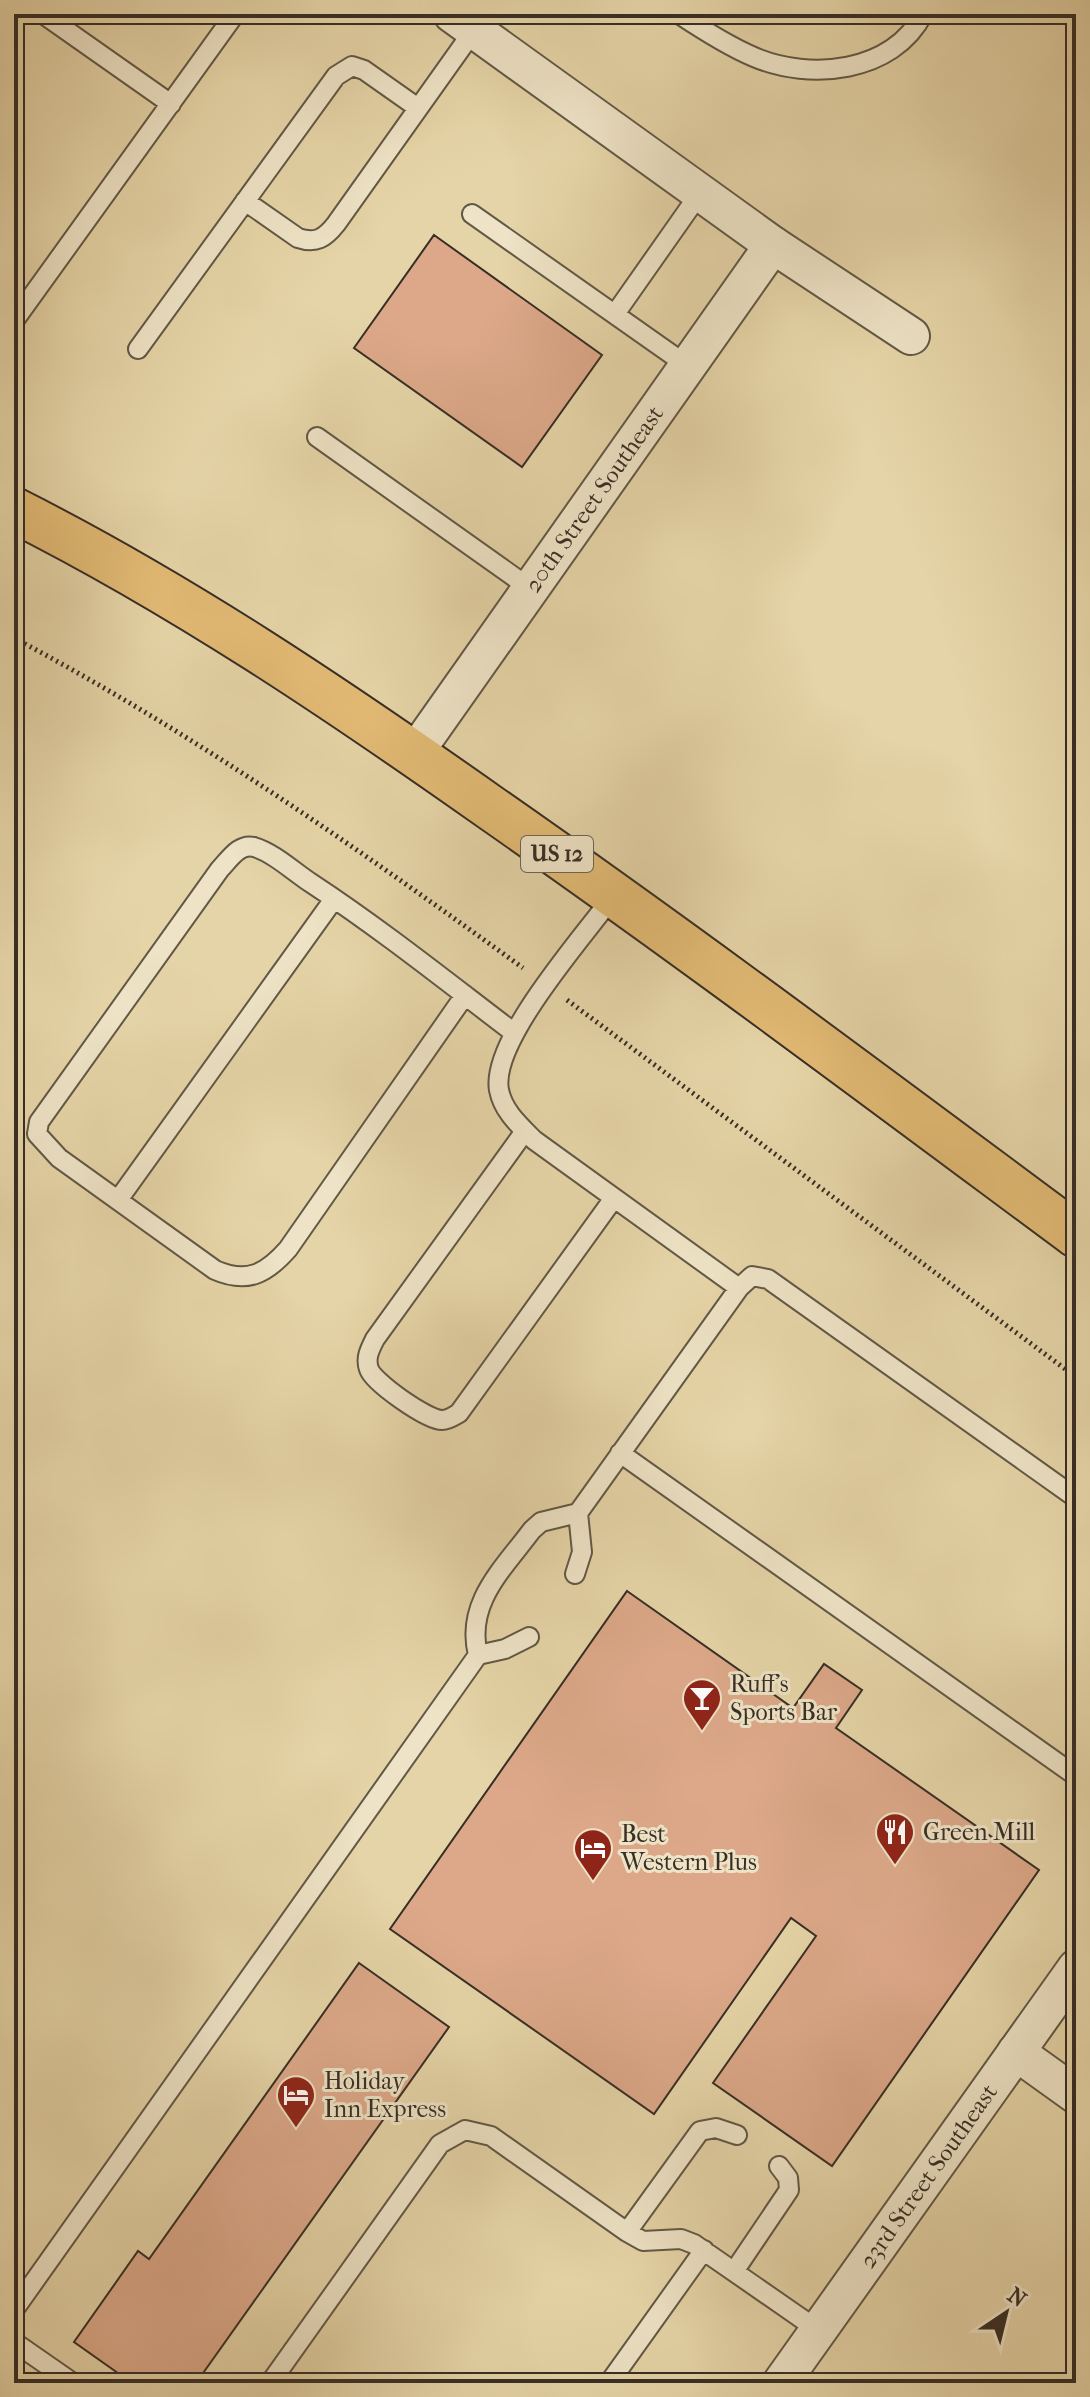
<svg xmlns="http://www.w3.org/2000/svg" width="1090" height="2397" font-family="'IM FELL French Canon',serif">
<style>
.building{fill:#dca889;stroke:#372e25;stroke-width:2}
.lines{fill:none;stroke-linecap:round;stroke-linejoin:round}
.service-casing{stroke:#625846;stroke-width:22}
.minor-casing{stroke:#625846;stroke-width:40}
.trunk-casing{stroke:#372e25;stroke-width:48}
.path{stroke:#372e25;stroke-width:5;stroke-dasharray:2 4;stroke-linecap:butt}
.service{stroke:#eee3c6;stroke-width:18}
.minor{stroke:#eee3c6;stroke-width:36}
.trunk{stroke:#e2ba74;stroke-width:44}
.labels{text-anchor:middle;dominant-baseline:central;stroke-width:6;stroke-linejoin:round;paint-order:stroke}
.shield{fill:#eee3c6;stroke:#6e6455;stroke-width:2}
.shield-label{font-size:22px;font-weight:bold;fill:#372e25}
.street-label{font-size:24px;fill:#372e25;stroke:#eee3c6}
.poi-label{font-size:24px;fill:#372e25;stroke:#eee3c6;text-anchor:start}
</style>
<rect width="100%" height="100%" fill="#e5d4a7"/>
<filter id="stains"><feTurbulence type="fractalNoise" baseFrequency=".0025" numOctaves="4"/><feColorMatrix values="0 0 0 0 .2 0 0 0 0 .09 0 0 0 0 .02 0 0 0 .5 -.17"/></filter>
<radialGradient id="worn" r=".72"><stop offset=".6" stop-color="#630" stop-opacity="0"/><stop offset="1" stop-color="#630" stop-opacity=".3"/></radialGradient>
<path class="building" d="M434 235 602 355 522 467 354 348Z
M627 1591 793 1708 824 1664 862 1690 836 1728 1039 1870 832 2166 713 2083 816 1936 791 1918 654 2114 390 1929Z
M359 1963 449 2027 196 2383H132L74 2342 138 2251 149 2259Z"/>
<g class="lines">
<g class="service-casing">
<path id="service" d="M43 14 171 104
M679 14C703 30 728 46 754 57 810 81 893 73 923 14
M245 201 298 238C316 244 325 238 336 224L474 30
M472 214 688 366
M615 314 700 193
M14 321 235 14
M138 349 336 76 352 66 364 70 418 108
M317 437 531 589
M614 895C584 936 490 1041 499 1090 503 1111 519 1125 534 1140L739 1288
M465 995 288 1249C266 1274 247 1284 215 1270L59 1158 37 1134 39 1122 220 869C229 860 239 843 254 847 274 853 294 872 311 883 381 929 446 981 513 1032
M525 1131 375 1339C370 1349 365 1358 369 1369 373 1382 427 1420 442 1420 448 1420 454 1416 459 1413L614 1198
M118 1200 334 899
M620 1453 1076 1776
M575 1574 582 1552 578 1513 739 1288 752 1276 768 1279 1076 1498
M478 1655C465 1603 503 1569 532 1530L541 1522 578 1513
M627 2232 700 2131 716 2128 737 2135
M735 2270 789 2190 788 2178 779 2166
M14 2310 478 1655 505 1649 529 1637
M14 2342 73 2383
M270 2383 440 2144 465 2130 491 2136 627 2232 643 2241 681 2239 694 2244 818 2330
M609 2383 704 2250"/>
</g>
<g class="minor-casing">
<g id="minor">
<path d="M452 14 773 245 911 336"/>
<path id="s1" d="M414 754 773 245"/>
<path d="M1016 2052 1076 2095"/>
<path id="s2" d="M781 2383 1076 1968"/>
</g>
</g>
<g class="trunk-casing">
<path id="trunk" d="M14 510C181 594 338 700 491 808 689 946 882 1091 1076 1235"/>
</g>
<path class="path" d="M14 638C192 732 360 850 523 968
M567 1000 1076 1377"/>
<use href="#service" class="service"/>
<use href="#minor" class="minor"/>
<use href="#trunk" class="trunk"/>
</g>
<defs>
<g id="bar-pin" transform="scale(2)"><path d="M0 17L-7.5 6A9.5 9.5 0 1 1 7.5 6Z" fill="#8f2418" stroke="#eee3c6"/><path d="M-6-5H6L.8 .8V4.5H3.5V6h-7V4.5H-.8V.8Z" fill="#fff"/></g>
<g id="restaurant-pin" transform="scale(2)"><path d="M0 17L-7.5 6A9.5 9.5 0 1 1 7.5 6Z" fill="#8f2418" stroke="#eee3c6"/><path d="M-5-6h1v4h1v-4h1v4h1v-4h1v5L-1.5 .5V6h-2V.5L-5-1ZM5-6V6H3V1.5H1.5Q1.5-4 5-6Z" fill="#fff"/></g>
<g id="hotel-pin" transform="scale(2)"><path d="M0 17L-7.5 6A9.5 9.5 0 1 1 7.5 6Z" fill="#8f2418" stroke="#eee3c6"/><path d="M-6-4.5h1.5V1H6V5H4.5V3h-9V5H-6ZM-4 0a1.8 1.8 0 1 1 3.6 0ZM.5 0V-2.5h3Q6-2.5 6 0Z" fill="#fff"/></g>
</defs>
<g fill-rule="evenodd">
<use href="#bar-pin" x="702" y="1698"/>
<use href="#restaurant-pin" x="895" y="1832"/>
<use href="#hotel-pin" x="593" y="1848"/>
<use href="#hotel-pin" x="296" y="2095"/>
</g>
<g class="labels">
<rect class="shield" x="521" y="836" width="72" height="36" rx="6"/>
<g class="shield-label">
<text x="557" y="854">US 12</text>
</g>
<g class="street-label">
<text stroke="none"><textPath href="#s1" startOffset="312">20th Street Southeast</textPath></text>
<text stroke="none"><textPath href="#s2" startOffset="254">23rd Street Southeast</textPath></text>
</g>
<g class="poi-label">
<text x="730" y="1684">Ruff's<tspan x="730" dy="28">Sports Bar</tspan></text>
<text x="923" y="1832">Green Mill</text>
<text x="621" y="1834">Best<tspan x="621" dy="28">Western Plus</tspan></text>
<text x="324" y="2081">Holiday<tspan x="324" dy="28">Inn Express</tspan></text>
</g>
</g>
<rect width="1090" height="2397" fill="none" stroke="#e5d4a7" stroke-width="48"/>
<rect x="16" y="16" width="1058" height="2365" fill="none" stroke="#372e25" stroke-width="4"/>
<rect x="24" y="24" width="1042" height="2349" fill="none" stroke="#372e25" stroke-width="2"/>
<g transform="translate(1006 2313) rotate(35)" stroke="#eee3c6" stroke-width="6" paint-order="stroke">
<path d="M0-6L14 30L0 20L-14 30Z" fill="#372e25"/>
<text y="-12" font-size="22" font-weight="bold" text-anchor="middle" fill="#372e25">N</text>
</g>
<rect width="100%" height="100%" filter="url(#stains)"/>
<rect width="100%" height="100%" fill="url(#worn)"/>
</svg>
